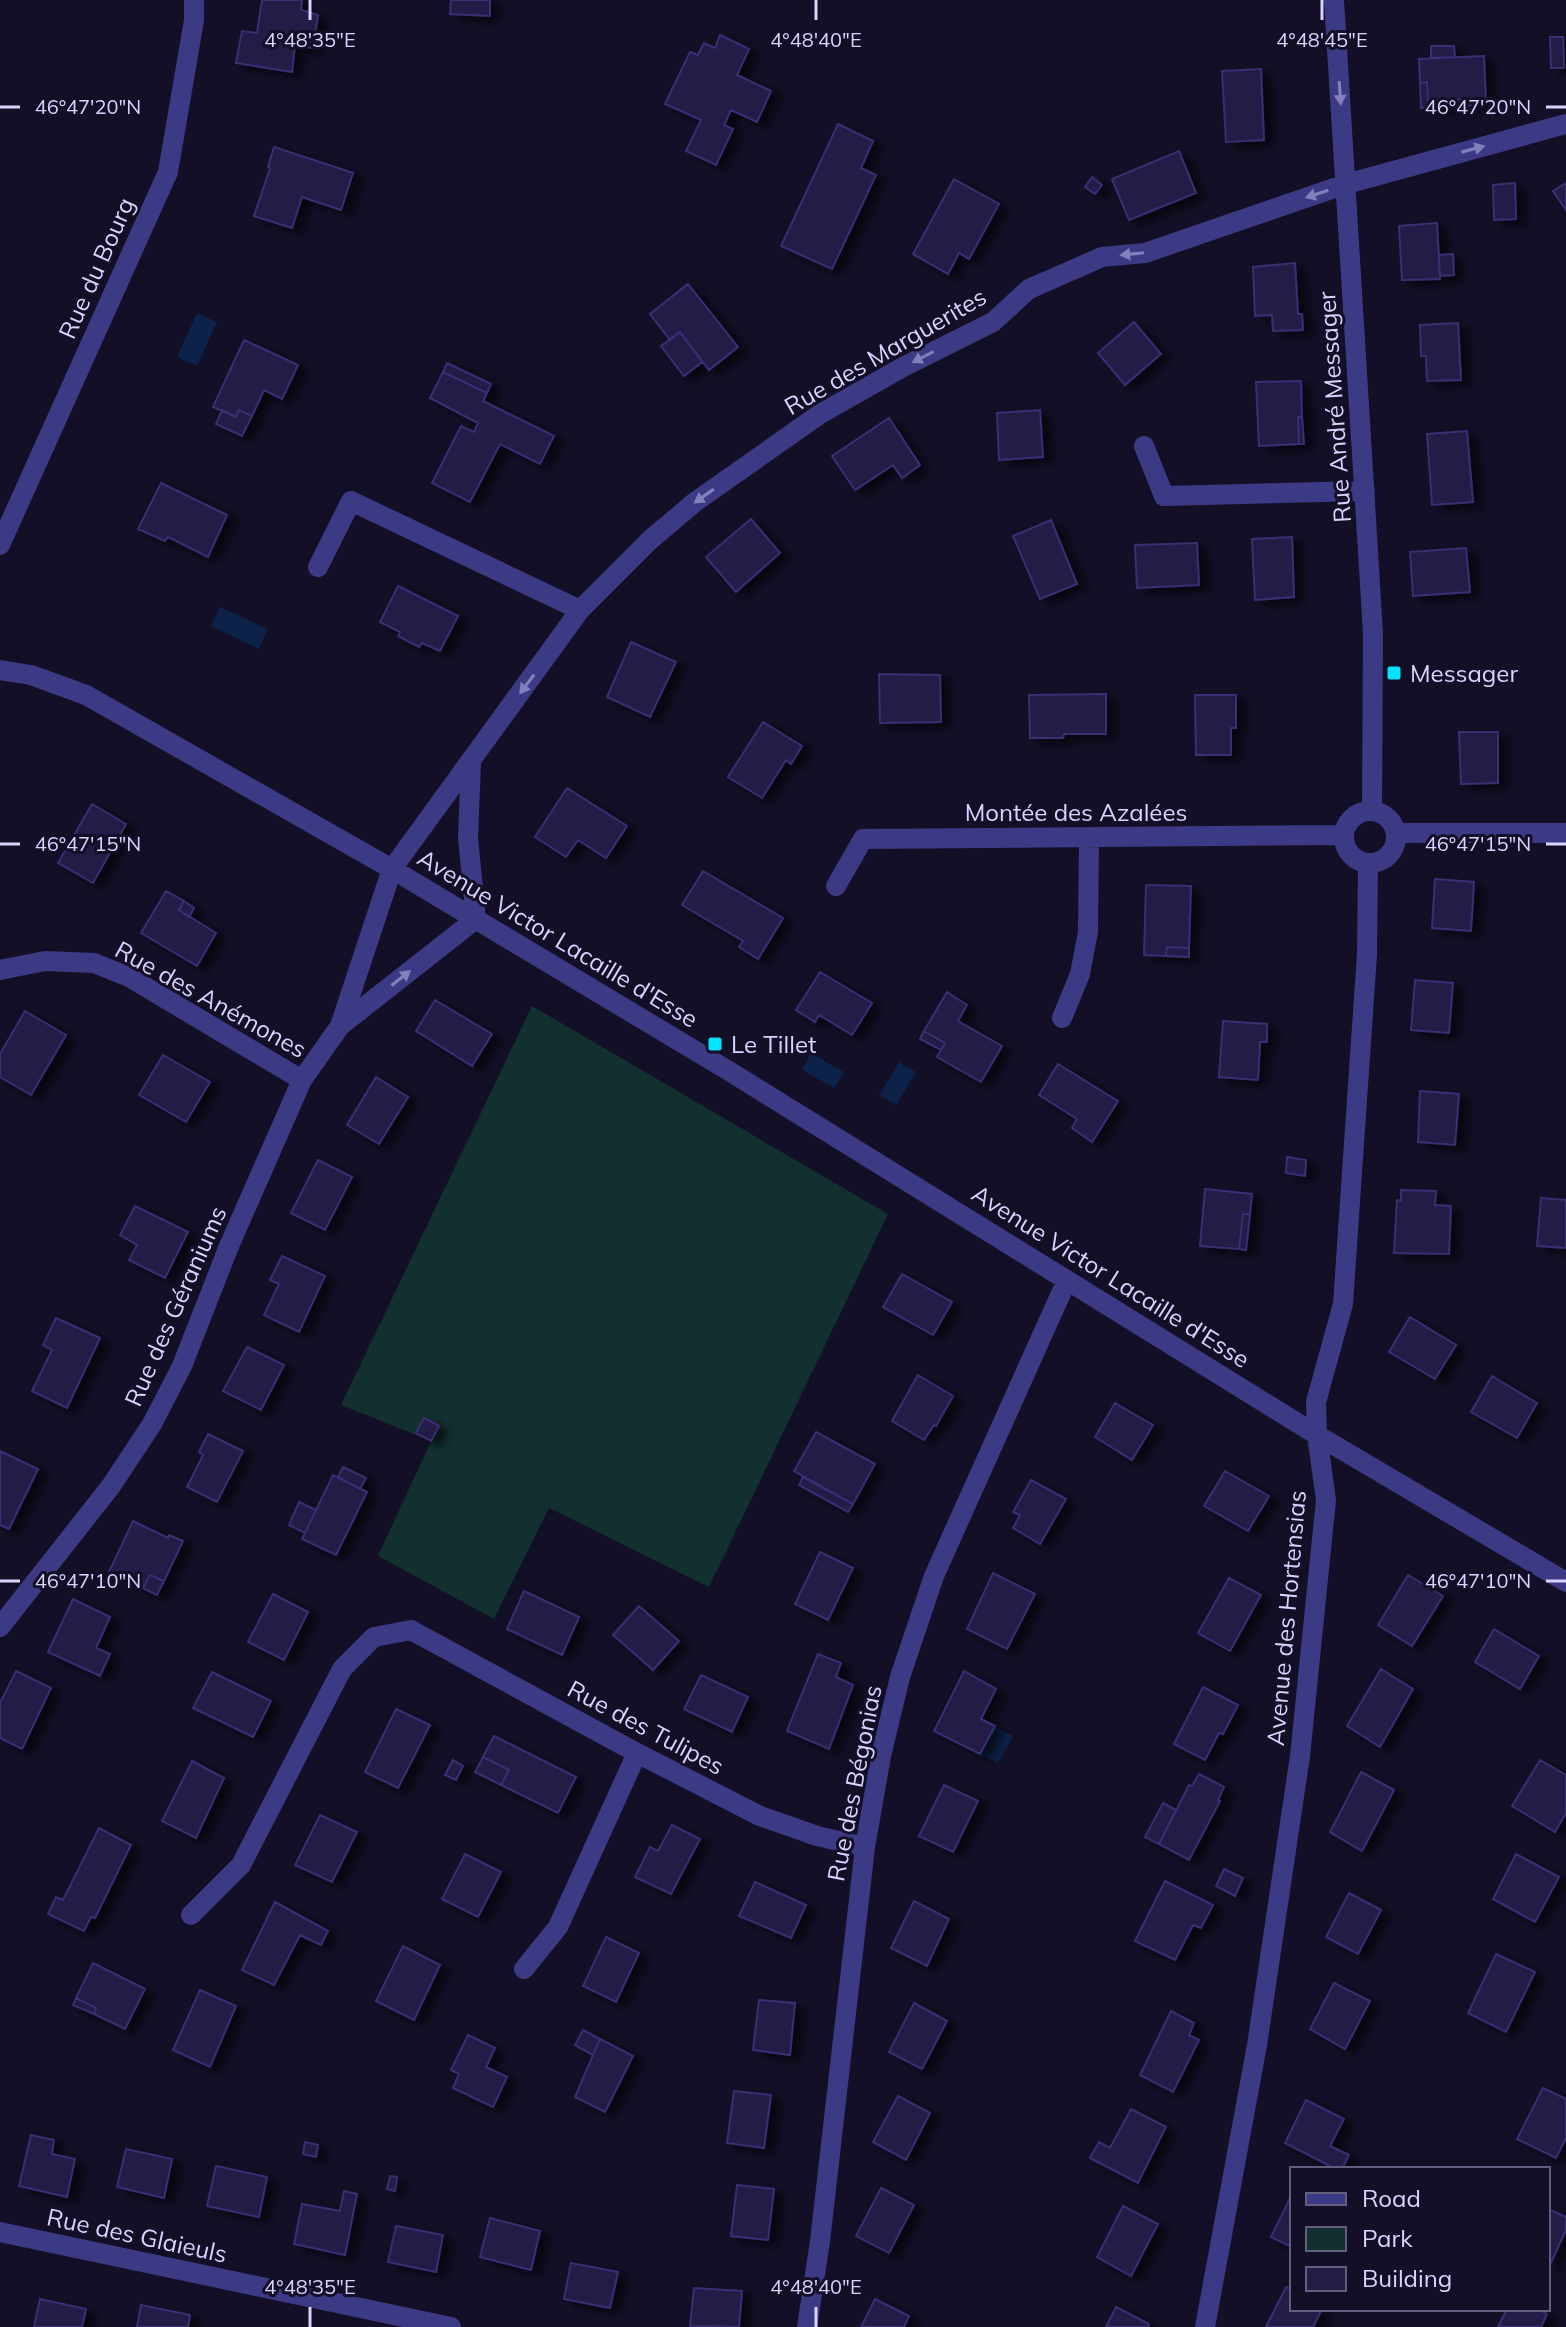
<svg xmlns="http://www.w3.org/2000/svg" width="1566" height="2327" font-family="Mulish,sans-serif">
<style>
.green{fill:#12302f}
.water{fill:#0c2248}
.building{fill:#241b47;stroke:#3b2d73;stroke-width:2;filter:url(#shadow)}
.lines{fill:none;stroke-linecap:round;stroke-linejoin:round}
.minor{stroke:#3d3a85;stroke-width:20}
.oneway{fill:#837fbc}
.ticks{fill:none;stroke:#d9d4ff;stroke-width:3}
.poi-dot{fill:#00e5ff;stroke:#130f26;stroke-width:3}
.labels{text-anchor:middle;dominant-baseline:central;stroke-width:6;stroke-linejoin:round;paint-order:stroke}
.street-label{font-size:24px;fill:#d9d4ff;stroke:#130f26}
.poi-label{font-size:24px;fill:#d9d4ff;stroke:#130f26;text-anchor:start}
.ticks-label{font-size:20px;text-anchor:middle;fill:#d9d4ff;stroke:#130f26;stroke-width:6;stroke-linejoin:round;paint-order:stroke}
</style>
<defs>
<filter id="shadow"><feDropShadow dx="9" dy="5" stdDeviation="4" flood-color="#0009"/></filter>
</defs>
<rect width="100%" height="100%" fill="#130f26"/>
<path class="green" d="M532 1006 888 1214 709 1587 549 1508 494 1619 378 1556 431 1441 341 1405Z"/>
<path class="water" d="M197 313 217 322 197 366 177 357Z
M220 607 268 629 259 649 211 626Z
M811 1053 844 1072 834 1088 802 1070Z
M899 1062 916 1072 896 1105 879 1095Z
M995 1726 1013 1736 998 1763 980 1754Z"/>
<path class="building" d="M262 0H302L301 10 318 15 313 48 295 45 292 72 236 63 242 31 257 33Z
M451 0H490V16L450 14Z
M720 35 749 49 737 75 771 91 757 122 731 110 724 125 733 129 716 165 686 151 701 120 665 104 690 52 698 55 704 43 715 48Z
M1550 37H1563L1564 68H1551Z
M1431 46H1454L1455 57 1431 58Z
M1484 56 1486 104 1465 106V99L1428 101 1427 82 1420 83 1419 59Z
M1261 69 1264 140 1226 142 1222 71Z
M1427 82 1428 101 1465 99V106L1421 108 1420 83Z
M838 124 873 141 861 168 876 175 832 269 781 246Z
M274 147 353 173 341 210 302 197 292 228 254 216 270 168 268 167Z
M1179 151 1196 193 1129 220 1112 179Z
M1092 177 1102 185 1095 194 1085 187Z
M954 179 999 204 969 259 959 253 948 274 913 254Z
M1515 183 1516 219 1494 220 1493 185Z
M1566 183V210L1553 191Z
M1437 223 1440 279 1402 280 1399 226Z
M1453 254 1454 275 1440 276 1439 255Z
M1295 263 1298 314H1302L1303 330 1273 331 1272 315 1255 316 1253 267Z
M688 284 738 347 709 370 680 332 670 340 650 314Z
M1134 322 1161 354 1125 385 1098 353Z
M1458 323 1461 380 1427 381 1426 356H1421L1420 325Z
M680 332 702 362 684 376 661 346Z
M244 340 298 365 282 399 264 390 252 416 239 410 236 417 213 407Z
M447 363 491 384 487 393 443 372Z
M443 372 487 393 483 401 554 436 540 464 500 444 470 502 432 483 461 426 474 432 478 423 430 398Z
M1301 381 1302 417H1298L1299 444 1259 446 1256 382Z
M222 410 236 417 239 410 252 416 242 436 216 424Z
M1040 410 1043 457 999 460 997 413Z
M1298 417H1302L1304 444H1299Z
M889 418 920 465 902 478 893 465 855 490 832 456Z
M1467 431 1473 502 1432 505 1427 434Z
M161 483 227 515 208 557 168 537 165 541 138 529Z
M751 519 780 553 736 592 706 557Z
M1051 520 1077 584 1040 599 1013 536Z
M1292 537 1294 597 1255 600 1252 539Z
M1197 543 1199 585 1137 588 1135 545Z
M1466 548 1470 592 1413 596 1410 552Z
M398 586 458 616 440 651 422 643 419 647 398 636 400 632 380 622Z
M631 642 676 662 650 717 607 697Z
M879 674 940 675 941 722 880 723Z
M1106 694V734H1064L1063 738H1030L1029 695Z
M1195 695H1236V728H1231V755H1196Z
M763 722 802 746 791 764 786 760 762 798 728 777Z
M1459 732H1498V783L1461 784Z
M567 788 627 826 606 858 578 840 566 857 535 837Z
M92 804 126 824 93 883 58 863Z
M703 871 783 918 758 959 739 947 743 941 682 905Z
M1435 879 1474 882 1471 931 1432 928Z
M1146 885 1191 886 1189 948 1167 947 1166 956 1144 955Z
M166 891 184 901 179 910 216 933 197 966 141 933Z
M184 901 194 908 189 917 179 910Z
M1167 947 1189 948V957L1166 956Z
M820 972 872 1003 852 1035 819 1015 815 1022 796 1010Z
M1415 980 1453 983 1449 1033 1411 1030Z
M947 992 967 1005 958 1021 1002 1046 981 1082 937 1057 945 1043 924 1031Z
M435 1000 492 1034 472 1066 416 1031Z
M25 1011 66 1035 31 1095 0 1077V1054Z
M1223 1021 1267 1024V1042H1260L1258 1080 1219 1077Z
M924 1031 945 1043 941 1050 920 1039Z
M163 1055 210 1082 186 1122 139 1095Z
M1058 1064 1118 1101 1092 1142 1072 1128 1077 1119 1039 1095Z
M376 1077 408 1097 379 1144 347 1125Z
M1420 1091 1459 1094 1455 1145 1418 1142Z
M1287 1157 1306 1160 1305 1176 1286 1173Z
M318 1160 352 1177 325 1230 291 1213Z
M1205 1189 1252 1194 1250 1214H1243L1239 1249 1200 1246Z
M1401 1190 1436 1191 1435 1205 1451 1206 1449 1254 1394 1253 1397 1200 1401 1201Z
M1541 1198 1566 1200V1248L1537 1246Z
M135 1206 188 1232 165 1278 129 1260 137 1245 120 1235Z
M1243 1214H1250L1246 1250 1239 1249Z
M282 1256 325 1276 299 1332 264 1315 279 1284 270 1280Z
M902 1274 952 1302 933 1335 883 1307Z
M1410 1317 1456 1345 1435 1379 1389 1352Z
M56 1318 100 1338 67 1408 32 1391 52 1350 43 1345Z
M247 1347 284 1365 261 1410 223 1391Z
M918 1375 953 1396 936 1426 934 1425 924 1440 892 1421Z
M1492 1376 1537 1403 1517 1438 1471 1412Z
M1115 1403 1153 1425 1132 1460 1095 1437Z
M424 1418 439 1426 431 1441 416 1433Z
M816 1432 875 1464 853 1504 794 1471Z
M208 1434 243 1451 217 1502 187 1487 203 1455 199 1452Z
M0 1451 38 1469 9 1529 0 1525Z
M343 1467 366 1478 360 1489 338 1477Z
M1225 1471 1269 1496 1248 1531 1204 1506Z
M333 1475 367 1492 336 1555 302 1539Z
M803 1477 853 1504 848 1512 799 1485Z
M1031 1480 1066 1499 1040 1544 1013 1528 1020 1515 1013 1512Z
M299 1502 316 1510 305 1533 289 1525Z
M133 1521 168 1538 169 1535 183 1541 164 1581 150 1575 143 1588 109 1572Z
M820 1552 853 1568 828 1620 795 1604Z
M993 1573 1035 1594 1007 1649 967 1629Z
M150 1575 164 1581 157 1595 143 1588Z
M1408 1575 1443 1596 1412 1646 1378 1625Z
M1229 1578 1261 1595 1230 1651 1198 1633Z
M524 1591 579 1617 562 1655 507 1629Z
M273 1594 308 1612 284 1660 248 1642Z
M73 1599 110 1617 96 1648 110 1654 100 1676 48 1652Z
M639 1606 679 1641 653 1670 613 1635Z
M1494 1629 1539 1656 1520 1689 1475 1662Z
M818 1654 841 1663 836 1677 853 1685 829 1749 787 1731Z
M1381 1669 1413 1689 1380 1747 1347 1726Z
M16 1671 51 1688 22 1749 0 1738V1703Z
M964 1671 996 1689 981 1719 995 1726 980 1754 934 1731Z
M212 1672 271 1701 253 1737 193 1708Z
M701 1675 748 1697 732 1732 684 1709Z
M1203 1687 1238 1705 1223 1734 1219 1733 1205 1760 1174 1744Z
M396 1709 430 1725 398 1788 365 1772Z
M494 1736 576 1777 558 1813 501 1785 509 1770 483 1757Z
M483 1757 509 1770 501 1785 475 1772Z
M453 1760 463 1766 456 1780 445 1775Z
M1540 1760 1566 1775V1813L1555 1832 1512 1806Z
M192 1761 224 1778 196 1838 162 1821Z
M1361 1772 1394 1790 1362 1851 1330 1832Z
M1199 1774 1224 1787 1218 1800 1220 1801 1189 1860 1159 1844 1189 1785 1192 1786Z
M944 1785 978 1801 953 1852 919 1836Z
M1163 1803 1176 1810 1159 1844 1145 1837Z
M320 1815 357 1832 332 1882 295 1865Z
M672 1825 700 1839 671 1894 635 1877 650 1847 658 1851Z
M99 1828 131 1845 95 1918 91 1917 84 1931 48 1914 56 1897 63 1900Z
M465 1854 501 1872 478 1917 442 1899Z
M1516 1854 1559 1877 1535 1922 1493 1899Z
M1224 1869 1243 1878 1235 1896 1216 1886Z
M1165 1881 1213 1905 1201 1928 1193 1925 1175 1960 1135 1941Z
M755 1882 806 1905 791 1938 739 1916Z
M1349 1893 1381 1910 1358 1954 1326 1937Z
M914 1901 949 1919 927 1966 891 1948Z
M275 1902 328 1931 321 1945 300 1935 274 1985 242 1970Z
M606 1937 639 1953 616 2002 583 1986Z
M403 1946 440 1965 414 2020 376 2001Z
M1496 1954 1535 1972 1506 2032 1468 2013Z
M93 1963 145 1989 125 2029 94 2014 96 2008 76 1998Z
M1334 1983 1370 2001 1345 2049 1310 2029Z
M200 1990 236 2006 210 2067 173 2050Z
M76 1998 96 2008 94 2014 73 2005Z
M759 2000 795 2003 790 2055 753 2050Z
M914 2003 947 2021 922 2069 889 2052Z
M1171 2011 1194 2023 1189 2035 1199 2040 1173 2092 1140 2075Z
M583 2030 600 2039 593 2055 575 2045Z
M468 2035 495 2048 486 2067 507 2077 493 2107 453 2088 459 2074 451 2070Z
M600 2039 633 2056 605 2112 575 2097Z
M1543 2088 1566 2099V2138L1556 2158 1517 2139Z
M734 2091 771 2095 764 2148 727 2143Z
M898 2096 930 2113 906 2160 873 2142Z
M1306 2100 1344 2119 1330 2146 1349 2155 1342 2169H1336L1285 2143Z
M1131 2109 1166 2127 1138 2183 1090 2158 1099 2142 1110 2148Z
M31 2135 54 2140 52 2154 75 2159 67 2197 19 2186Z
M305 2142 318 2145 316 2157 303 2154Z
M126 2149 172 2159 164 2198 117 2187Z
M216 2166 267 2177 259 2217 207 2206Z
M390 2176 397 2177 395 2191 387 2189Z
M737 2185 774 2189 768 2240 731 2236Z
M881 2188 914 2205 889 2253 856 2236Z
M344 2191 357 2194 345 2255 294 2244 302 2204 340 2211Z
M1292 2194V2247L1271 2237Z
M1123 2206 1158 2224 1131 2276 1097 2257Z
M1548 2209 1566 2217V2230L1548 2269Z
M490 2218 540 2231 531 2270 480 2257Z
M396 2226 443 2235 436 2272 388 2262Z
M571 2263 618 2272 610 2308 564 2299Z
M1286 2287 1292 2290V2309H1322L1313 2327H1266Z
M694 2288 742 2291 739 2327 690 2326Z
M40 2299 86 2309 82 2327H34Z
M875 2299 909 2316 904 2327H861Z
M141 2305 190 2315 188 2327H137Z
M1116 2307 1149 2324 1148 2327H1106Z
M1507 2309H1538L1547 2314 1541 2327H1498Z"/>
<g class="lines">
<path class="minor" d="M1334 0 1373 633 1372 811
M1144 446 1164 496 1365 491
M0 545 168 172 194 20V0
M318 567 351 501 580 610
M0 670 31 675 86 695 392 869 729 1071 1317 1435 1566 1582
M471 762 468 838 476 919
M1344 837a26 26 0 1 1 52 0a26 26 0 1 1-52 0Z
M1396 833H1566
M836 886 863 839 1344 835
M0 970 45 961 94 963 129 977 302 1080
M1062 1018 1080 974 1088 932 1089 839
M340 1026 476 919
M0 1627 111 1486 152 1424 182 1366 229 1246 302 1080 340 1026 392 869 580 610 650 540 695 502 820 414 903 367 993 322 1029 289 1102 257 1145 253 1346 184 1566 124
M191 1915 241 1865 342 1669 374 1637 411 1630 637 1753 760 1816 817 1836 865 1847
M524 1969 558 1927 637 1753
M0 2232 451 2327
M807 2327 820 2241 865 1847 881 1756 900 1677 934 1576 1067 1280
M1205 2327 1257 2045 1300 1756 1326 1500 1317 1435 1316 1402 1343 1304 1367 954 1368 863"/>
</g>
<defs><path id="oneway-solid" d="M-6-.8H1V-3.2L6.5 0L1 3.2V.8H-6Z" transform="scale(2)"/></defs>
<g class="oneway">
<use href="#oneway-solid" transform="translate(1340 93) rotate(86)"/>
<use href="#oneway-solid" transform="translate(1473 149) rotate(-15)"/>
<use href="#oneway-solid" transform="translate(1317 194) rotate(162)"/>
<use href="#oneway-solid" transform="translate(1132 254) rotate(174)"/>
<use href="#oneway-solid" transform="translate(923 357) rotate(153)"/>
<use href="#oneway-solid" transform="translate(704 496) rotate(145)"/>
<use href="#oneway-solid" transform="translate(527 684) rotate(127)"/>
<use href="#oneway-solid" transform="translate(401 978) rotate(-38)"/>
</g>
<path class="ticks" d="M310 0V20M816 0V20M1322 0V20M0 107H20M1546 107H1566M0 844H20M1546 844H1566M0 1581H20M1546 1581H1566M310 2307V2327M816 2307V2327"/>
<g class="poi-dot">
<rect x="1386" y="665" width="16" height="16" rx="4"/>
<rect x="707" y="1036" width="16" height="16" rx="4"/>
</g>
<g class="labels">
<g class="street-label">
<text transform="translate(96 268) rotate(-66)">Rue du Bourg</text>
<text transform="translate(885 351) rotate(-30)">Rue des Marguerites</text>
<text transform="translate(1334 407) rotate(-94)">Rue André Messager</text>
<text x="1076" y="812">Montée des Azalées</text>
<text transform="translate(558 938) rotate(31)">Avenue Victor Lacaille d'Esse</text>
<text transform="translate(211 999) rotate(29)">Rue des Anémones</text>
<text transform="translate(1111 1276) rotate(32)">Avenue Victor Lacaille d'Esse</text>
<text transform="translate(175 1306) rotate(-66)">Rue des Géraniums</text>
<text transform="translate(1286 1618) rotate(-85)">Avenue des Hortensias</text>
<text transform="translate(646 1727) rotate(28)">Rue des Tulipes</text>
<text transform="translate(854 1783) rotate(-79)">Rue des Bégonias</text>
<text transform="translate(137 2235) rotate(12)">Rue des Glaieuls</text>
</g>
<g class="poi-label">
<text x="1410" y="673">Messager</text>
<text x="731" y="1044">Le Tillet</text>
</g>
</g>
<g class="ticks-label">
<text x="310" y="47">4°48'35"E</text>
<text x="816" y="47">4°48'40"E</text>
<text x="1322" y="47">4°48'45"E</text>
<text x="88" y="114">46°47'20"N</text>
<text x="1478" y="114">46°47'20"N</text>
<text x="88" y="851">46°47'15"N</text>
<text x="1478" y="851">46°47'15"N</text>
<text x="88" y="1588">46°47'10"N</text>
<text x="1478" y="1588">46°47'10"N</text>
<text x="310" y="2294">4°48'35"E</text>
<text x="816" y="2294">4°48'40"E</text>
</g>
<rect x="1290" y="2167" width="260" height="144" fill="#130f26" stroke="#625e7d" stroke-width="2"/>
<rect x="1306" y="2193" width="40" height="12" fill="#3d3a85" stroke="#625e7d" stroke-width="2"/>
<text x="1362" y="2207" font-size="24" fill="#d9d4ff">Road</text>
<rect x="1306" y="2227" width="40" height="24" fill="#12302f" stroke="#625e7d" stroke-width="2"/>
<text x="1362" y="2247" font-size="24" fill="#d9d4ff">Park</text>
<rect x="1306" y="2267" width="40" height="24" fill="#241b47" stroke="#625e7d" stroke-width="2"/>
<text x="1362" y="2287" font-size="24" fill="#d9d4ff">Building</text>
</svg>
